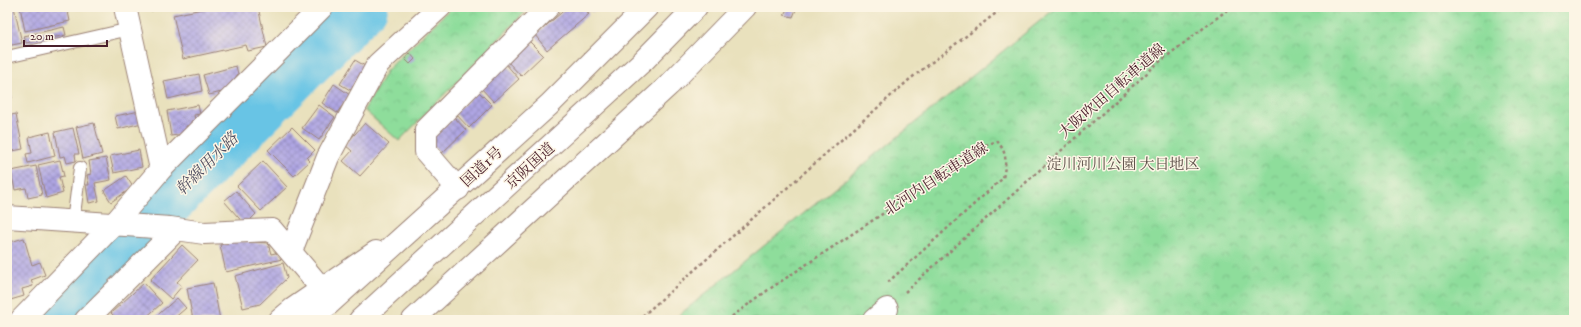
<svg xmlns="http://www.w3.org/2000/svg" width="1581" height="327" font-family="'IM FELL DW Pica','Noto Serif JP',serif">
<style>
.park{fill:url(#park-crowns);stroke:#6c7e63}
.lines{fill:none;stroke-linecap:round;stroke-linejoin:round}
.river{stroke:#67c4e5;stroke-width:50}
.building{fill:url(#building-cross-hatch)}
.lane-casing{stroke:#9a8074;stroke-width:14}
.street-casing{stroke:#9a8074;stroke-width:24}
.highway-casing{stroke:#9a8074;stroke-width:24}
.path{stroke:#9a8074;stroke-width:2.5;stroke-dasharray:3 3;stroke-linecap:butt}
.lane{stroke:#fff;stroke-width:12}
.street{stroke:#fff;stroke-width:22}
.highway{stroke:#fff;stroke-width:22}
.labels{text-anchor:middle;dominant-baseline:central;stroke-width:3;stroke-linejoin:round;paint-order:stroke}
.street-label{font-size:15px;fill:#4a1f2b;stroke:#fcf5e5}
.park-label{font-size:15px;fill:#5b4e47;stroke:#fcf5e5}
.water-label{font-size:16px;font-style:italic;fill:#535163;stroke:#fcf5e5}
</style>
<defs>
<pattern id="park-crowns" width="20" height="18" patternUnits="userSpaceOnUse"><rect width="20" height="18" fill="#8edd9b"/><path d="M2 6a3 3 0 1 1 6 0M12 15a3 3 0 1 1 6 0" fill="none" stroke="#7cbd86"/></pattern>
<pattern id="building-cross-hatch" width="8" height="8" patternUnits="userSpaceOnUse"><rect width="8" height="8" fill="#afa6e3"/><path d="M0 0l8 8M0 8l8-8" fill="none" stroke="#9087b8"/></pattern>
</defs>
<rect width="100%" height="100%" fill="#fcf5e5"/>
<filter id="ink" filterUnits="userSpaceOnUse"><feTurbulence type="fractalNoise" baseFrequency=".025" numOctaves="2"/><feDisplacementMap in="SourceGraphic" scale="8" xChannelSelector="R" yChannelSelector="G"/><feConvolveMatrix kernelMatrix="1 2 1 2 8 2 1 2 1" color-interpolation-filters="sRGB"/></filter>
<filter id="wash" filterUnits="userSpaceOnUse"><feTurbulence type="fractalNoise" baseFrequency=".012" numOctaves="4" result="noise"/><feDisplacementMap in="SourceGraphic" scale="16" xChannelSelector="R" yChannelSelector="G"/><feGaussianBlur stdDeviation="0.9" result="paint"/><feColorMatrix in="noise" values="0 0 0 0 0 0 0 0 0 0 0 0 0 0 0 0 0 1.4 0 .05"/><feComposite in="paint" operator="in"/></filter>
<g filter="url(#wash)">
<rect width="100%" height="100%" fill="#e9e1bd"/>
<path class="park" d="M452 7H530L399 141 364 110 387 70Z
M1057 7H1574V320H673Z"/>
<g class="lines">
<path class="river" d="M51 320 363 7"/>
</g>
<g id="blocks">
<path class="building" d="M7 7H14L22 43 7 46Z
M20 7H67L70 21 25 31Z
M151 7H167V8L151 11Z
M212 7H258L267 47 248 51 246 45 183 59 173 15Z
M568 7H583L589 14 547 50 535 35Z
M588 7H598L592 12Z
M788 7H797L793 17 784 15Z
M64 27 66 35 26 43 24 36Z
M529 41 543 55 521 76 507 61Z
M410 53 415 59 410 64 405 59Z
M355 60 365 66 350 90 340 84Z
M505 63 519 79 494 102 479 86Z
M236 66 238 74 226 91 209 95 203 75Z
M199 74 202 91 168 99 164 81Z
M7 81 12 98 7 99Z
M334 84 350 95 337 113 322 103Z
M478 91 492 105 469 128 455 113Z
M198 105 200 114 194 115 195 120 191 121 192 125 186 126 187 129 184 130V134L171 136 167 111Z
M319 105 335 117 319 140 302 128Z
M140 111 142 123 118 129 115 116Z
M16 114 23 149 7 152V116Z
M454 117 466 130 441 154 428 141Z
M94 123 102 154 83 159 76 127Z
M365 123 389 144 360 176 343 161 352 151 345 145Z
M292 127 315 150 307 158 310 161 294 176 268 150Z
M73 128 79 154H75L76 161 67 163 65 156 60 157 55 132Z
M50 132 55 156 28 163 26 154 32 153 29 137Z
M139 150 142 167 114 173 110 156Z
M106 158 111 180 95 183 99 201 89 203 86 185H89L87 175 91 174 89 161Z
M60 160 64 176 59 177 63 193 46 198 38 165Z
M263 161 287 187 261 211 237 186Z
M36 166 42 195 28 198 26 188 15 190 11 171Z
M126 176 133 187 111 202 104 191Z
M236 191 256 214 245 225 224 201Z
M24 238 32 265 40 262 45 275 31 280 33 286 22 289 24 296 7 301V243Z
M237 241 268 243 271 254 280 252 282 259 226 272 220 245Z
M182 245 198 260 177 282 182 286 171 299 150 280Z
M283 263 287 278 260 304 243 308 235 276Z
M144 283 162 303 143 320H118L111 313Z
M213 283 220 320H193L187 288Z
M177 298 186 308 172 320H152Z"/>
</g>
</g>
<g filter="url(#ink)">
<use href="#blocks" fill-opacity="0" stroke="#9a8074" stroke-width="1"/>
<g class="lines">
<g class="lane-casing">
<path id="lane" d="M7 57 130 29
M73 222 80 168"/>
</g>
<g class="street-casing">
<path id="street" d="M125 7 161 169
M458 189 426 152V130L548 7
M7 217 170 228 204 233 272 230 322 289
M291 251 328 157 378 64 440 7
M21 320 114 224 161 169 322 7
M86 320 177 229
M280 320 293 309 376 252
M874 320 887 309"/>
</g>
<g class="highway-casing">
<path id="highway" d="M311 320 549 105 647 7
M360 320 644 60 696 7
M413 320 669 85 745 7"/>
</g>
<path class="path" d="M905 292 1158 63 1231 7
M638 320 910 79 1004 7
M727 320 768 290 986 145 997 141C1008 154 1006 162 1003 178L886 284"/>
<use href="#lane" class="lane"/>
<use href="#street" class="street"/>
<use href="#highway" class="highway"/>
</g>
</g>
<g class="labels">
<g class="street-label">
<text transform="translate(1112 91) rotate(-41)">大阪吹田自転車道線</text>
<text transform="translate(530 166) rotate(-42)">京阪国道</text>
<text transform="translate(482 167) rotate(-43)">国道1号</text>
<text transform="translate(936 179) rotate(-33)">北河内自転車道線</text>
</g>
<g class="park-label">
<text x="1123" y="164">淀川河川公園 大日地区</text>
</g>
<g class="water-label">
<text transform="translate(207 164) rotate(-45)">幹線用水路</text>
</g>
</g>
<rect width="1581" height="327" fill="none" stroke="#fcf5e5" stroke-width="24"/>
<path d="M24 40v6h83v-6" fill="none" stroke="#4a1f2b" stroke-width="2"/>
<text x="30" y="40" font-size="12" fill="#4a1f2b" stroke="#fcf5e5" stroke-width="3" paint-order="stroke">20 m</text>
</svg>
